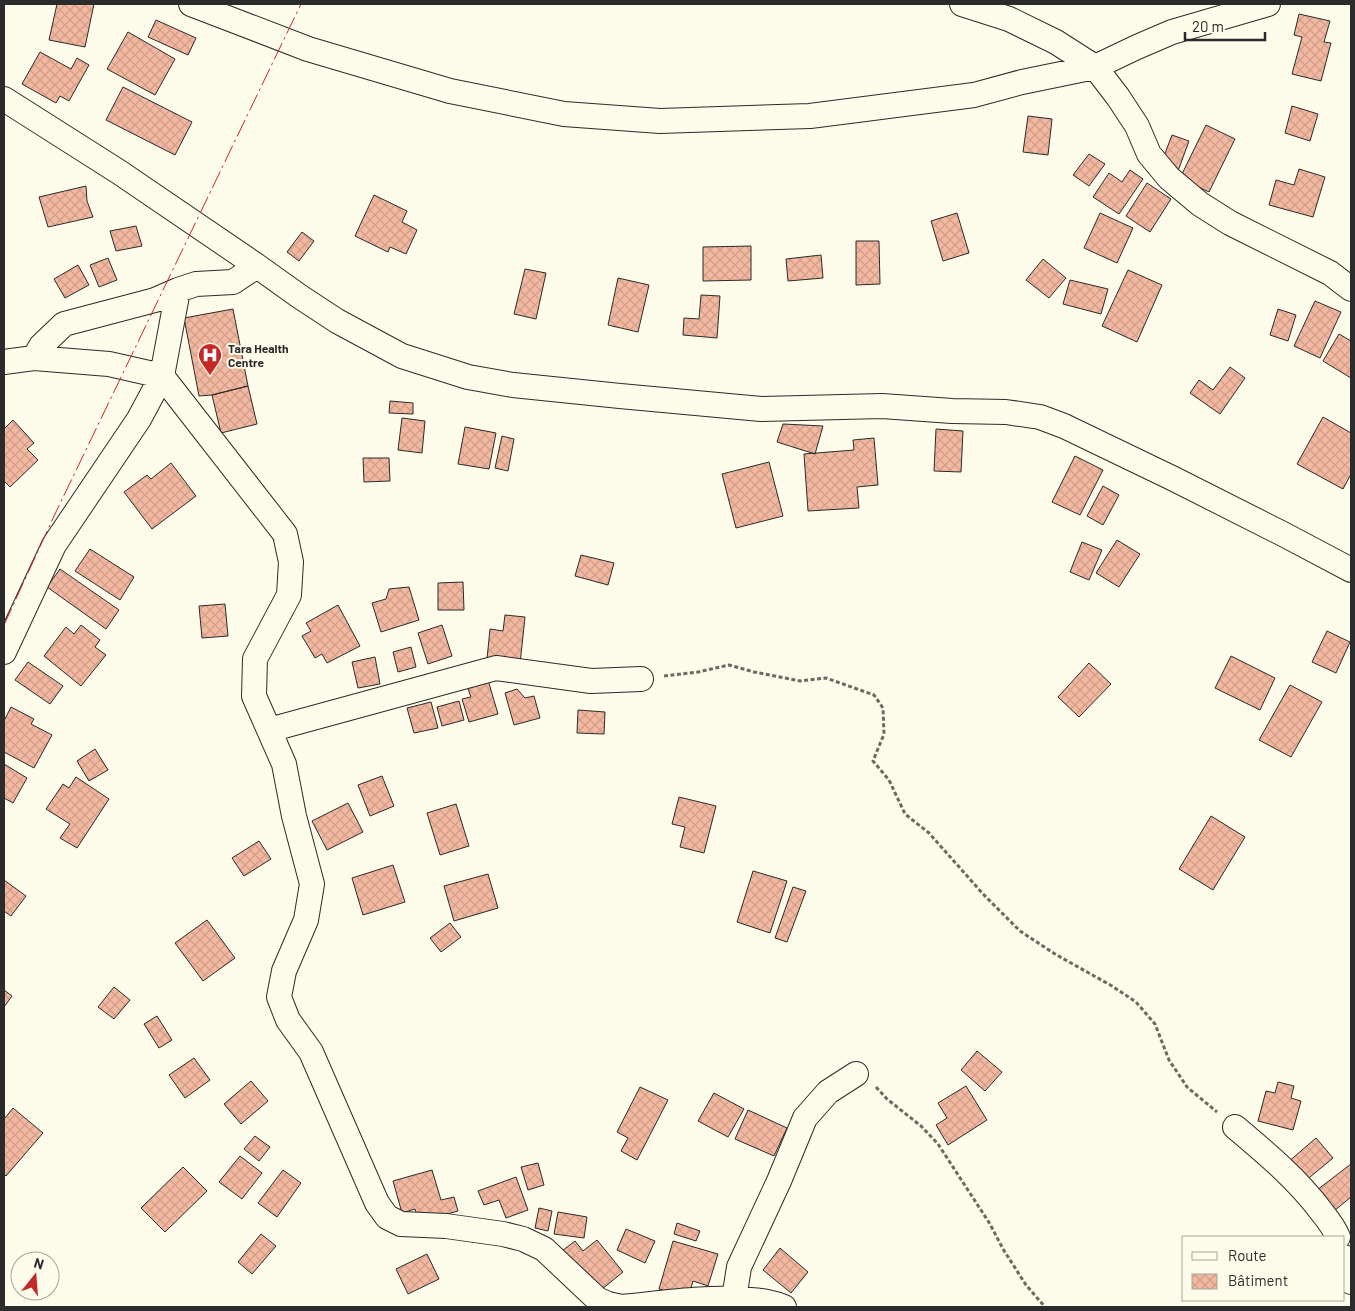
<svg xmlns="http://www.w3.org/2000/svg" width="1355" height="1311" font-family="Barlow,sans-serif">
<style>
.building{fill:url(#building-cross-hatch);stroke:#2b2b2b}
.lines{fill:none;stroke-linecap:round;stroke-linejoin:round}
.minor-casing{stroke:#2b2b2b;stroke-width:26}
.path{stroke:#6a6964;stroke-width:3;stroke-dasharray:4 2.5;stroke-linecap:butt}
.minor{stroke:#fdfbea;stroke-width:24}
.power{stroke:#c62828;stroke-width:1;stroke-dasharray:18 4 2.5 4;stroke-linecap:butt}
.labels{text-anchor:middle;dominant-baseline:central;stroke-width:4;stroke-linejoin:round;paint-order:stroke}
.poi-label{font-size:12px;font-weight:bold;fill:#2b2b2b;stroke:#fdfbea;text-anchor:start}
</style>
<defs>
<pattern id="building-cross-hatch" width="8" height="8" patternUnits="userSpaceOnUse" patternTransform="scale(1.25)"><rect width="8" height="8" fill="#f2b8a0"/><path d="M0 0l8 8M0 8l8-8" fill="none" stroke="#d09e8a"/></pattern>
</defs>
<rect width="100%" height="100%" fill="#fdfbea"/>
<path class="building" d="M57 4H94L85 47 49 40Z
M1299 14 1330 21 1324 42 1331 43 1321 81 1292 74 1302 37 1294 35Z
M156 20 196 38 188 55 148 37Z
M128 32 175 59 155 95 107 69Z
M40 52 71 69 77 58 89 65 69 101 60 96 56 103 22 84Z
M123 87 192 122 175 155 106 120Z
M1292 106 1318 114 1310 141 1285 133Z
M1028 116 1052 119 1048 155 1023 152Z
M1206 125 1235 139 1209 192 1180 178Z
M1172 135 1189 141 1178 171 1161 164Z
M1089 154 1105 164 1089 186 1073 175Z
M1299 169 1325 177 1313 217 1269 205 1276 180 1294 185Z
M1130 170 1143 179 1119 214 1093 197 1109 173 1122 182Z
M1147 183 1171 199 1150 232 1126 216Z
M86 186 87 201 93 217 48 227 39 197Z
M374 195 407 211 402 222 417 230 406 254 390 247 388 252 355 236Z
M957 213 969 253 943 261 931 221Z
M1100 213 1133 228 1117 263 1084 248Z
M136 226 142 246 116 251 110 231Z
M302 232 314 241 299 261 287 252Z
M856 241H879L880 284 856 285Z
M751 246V280L703 281V247Z
M821 255 823 278 788 281 786 259Z
M108 258 117 280 99 287 90 265Z
M1043 259 1066 278 1049 298 1026 280Z
M78 265 89 285 65 298 54 279Z
M525 269 546 273 536 319 514 314Z
M1128 270 1162 285 1137 342 1102 326Z
M618 278 649 285 638 332 608 325Z
M1070 280 1108 289 1101 314 1063 304Z
M701 295 720 296 717 338 683 335 684 318 699 319Z
M1315 301 1341 312 1320 358 1294 346Z
M233 309 248 386 212 395 199 396 184 318Z
M1278 309 1296 315 1288 341 1270 335Z
M1339 334 1351 341V378L1323 361Z
M1230 367 1245 378 1220 414 1190 393 1199 380 1213 390Z
M248 386 257 424 221 433 212 395Z
M390 401 413 403V414L389 413Z
M1323 417 1351 433V474L1343 489 1297 464Z
M402 418 425 421 422 453 398 450Z
M13 420 34 443 27 449 38 460 10 487 4 481V429Z
M783 424 823 426 815 454 777 442Z
M465 427 496 433 489 469 458 464Z
M936 429 963 431 961 472 934 471Z
M502 436 514 439 508 471 495 468Z
M874 438 878 485 857 487 859 508 808 511 804 454 854 450 853 440Z
M1075 456 1103 470 1080 515 1052 502Z
M363 458H389L390 481 364 482Z
M769 462 783 516 736 528 722 474Z
M171 463 196 496 152 529 124 492 147 475 151 479Z
M1103 486 1119 495 1103 525 1087 516Z
M1117 540 1140 554 1119 587 1096 573Z
M1082 542 1102 550 1089 580 1070 572Z
M90 549 134 577 120 600 75 571Z
M581 555 614 563 608 585 575 576Z
M60 569 119 610 106 629 47 587Z
M463 582 464 610H438V583Z
M409 587 419 620 381 632 372 603 386 599 389 589Z
M225 604 228 636 202 638 199 606Z
M338 605 360 646 327 663 322 654 315 658 302 636 311 631 306 623Z
M505 615 525 617 520 664 487 659 490 629 503 631Z
M81 625 100 640 95 647 106 655 81 686 44 656 66 627 74 634Z
M442 625 452 656 428 664 418 633Z
M1327 631 1350 642 1336 673 1312 662Z
M411 647 416 667 398 672 393 652Z
M1231 656 1275 678 1260 710 1215 688Z
M375 657 380 684 358 688 352 662Z
M28 662 63 686 50 704 15 680Z
M1089 663 1111 684 1079 717 1058 697Z
M488 680 498 714 469 722 462 699 471 697 467 686Z
M1290 685 1322 702 1291 757 1259 740Z
M517 689 525 698 534 696 540 718 514 725 505 693Z
M459 701 464 720 442 726 437 707Z
M431 702 438 728 414 733 407 708Z
M11 707 34 719 31 724 52 735 34 768 4 752V721Z
M578 710 605 712 604 734 577 733Z
M95 749 108 770 89 781 77 761Z
M4 764 27 778 13 803 4 798Z
M382 776 394 806 370 816 358 785Z
M76 777 109 799 77 848 60 838 70 824 46 809 63 784 69 788Z
M679 797 716 806 704 853 680 847 685 827 672 824Z
M348 803 363 832 327 850 312 821Z
M456 804 469 846 440 855 427 813Z
M1211 816 1245 837 1213 890 1179 869Z
M259 841 271 859 244 876 232 858Z
M393 865 405 902 363 915 352 878Z
M753 871 787 881 770 933 737 922Z
M488 874 498 908 454 921 444 886Z
M4 880 26 896 11 916 4 911Z
M793 887 806 891 787 942 775 938Z
M207 920 235 958 203 981 175 943Z
M450 923 461 937 441 952 430 938Z
M114 987 130 1000 114 1019 98 1007Z
M4 990 12 996 4 1007Z
M157 1016 172 1040 159 1048 144 1024Z
M977 1051 1002 1072 985 1091 961 1070Z
M194 1058 210 1080 185 1098 169 1075Z
M251 1081 268 1101 241 1124 224 1104Z
M1278 1082 1294 1086 1291 1098 1301 1101 1293 1130 1258 1121 1266 1091 1275 1093Z
M966 1086 987 1120 948 1145 936 1125 947 1118 938 1103Z
M640 1087 668 1100 637 1160 621 1151 628 1138 617 1132Z
M714 1093 744 1109 728 1137 698 1121Z
M13 1108 43 1133 6 1176 4 1174V1118H5Z
M748 1110 787 1128 774 1156 735 1139Z
M255 1136 270 1147 259 1161 244 1149Z
M1316 1138 1333 1158 1304 1182 1287 1163Z
M240 1156 262 1173 242 1199 219 1182Z
M538 1163 544 1185 528 1190 521 1167Z
M1351 1164V1197L1334 1211 1317 1190Z
M183 1167 207 1191 165 1232 141 1208Z
M283 1170 301 1183 277 1217 258 1203Z
M432 1170 441 1200 454 1197 458 1211 419 1222 415 1209 402 1213 393 1181Z
M516 1177 528 1210 506 1218 499 1200 484 1205 478 1191Z
M539 1208 552 1211 548 1231 535 1228Z
M558 1212 587 1217 584 1238 554 1234Z
M677 1223 700 1231 696 1241 674 1234Z
M626 1229 655 1241 645 1263 617 1250Z
M261 1234 276 1246 252 1274 238 1262Z
M597 1240 623 1272 596 1294 562 1251 575 1241 583 1251Z
M673 1241 718 1254 708 1286 693 1281 688 1298 659 1289Z
M780 1248 808 1272 791 1293 763 1270Z
M427 1254 439 1279 408 1294 396 1269Z"/>
<g class="lines">
<g class="minor-casing">
<path id="minor" d="M191 4 308 49 450 91 564 114 660 121 810 116 974 95 1022 82 1095 67 1137 47 1172 32 1268 4
M962 4 1009 19 1056 42 1095 67 1118 97 1137 126 1149 154 1169 178 1200 204 1230 223 1330 273 1351 289
M4 99 119 172 257 266 299 296 337 321 402 356 468 377 513 385 620 396 761 409 882 406 952 411 1006 412 1040 417 1064 426 1172 478 1283 534 1351 570
M34 358 41 346 64 324 155 300 178 290 196 284 233 282 257 266
M4 362 34 358 109 364 162 376 285 534 291 562 289 595 255 659 254 696 284 764 294 816 312 884 306 920 284 971 279 997 288 1020 311 1052 377 1203 387 1217 401 1224 446 1226 503 1234 523 1239 544 1249 597 1299 608 1304 621 1307
M4 652 54 545 139 419 162 376 178 290
M269 730 496 668 591 681 641 679
M1235 1127C1266 1153 1297 1179 1321 1211 1328 1220 1334 1227 1338 1237
M1344 1257 1351 1282
M734 1299 739 1267 779 1181 805 1118 828 1092 856 1074
M621 1307C664 1303 707 1296 750 1300 763 1301 772 1302 784 1307"/>
</g>
<path class="path" d="M664 676 698 672 729 665 754 672 800 681 826 678 874 695 883 708 884 734 873 761 889 780 905 814 929 833 983 894 1020 931 1055 954 1112 986 1136 1002 1155 1024 1169 1060 1187 1087 1217 1112
M876 1087 887 1099 921 1126 938 1144 990 1224 1003 1249 1026 1285 1045 1307"/>
<use href="#minor" class="minor"/>
<path class="power" d="M4 625 55 514 301 4"/>
</g>
<defs>
<g id="hospital-pin" transform="scale(1.25)"><path d="M0 17L-7.5 6A9.5 9.5 0 1 1 7.5 6Z" fill="#c62828" stroke="#fdfbea"/><path d="M-5-5h3v3.5h4V-5h3V5h-3V1.5h-4V5h-3Z" fill="#fff"/></g>
</defs>
<g fill-rule="evenodd">
<use href="#hospital-pin" x="210" y="355"/>
</g>
<g class="labels">
<g class="poi-label">
<text x="228" y="348">Tara Health<tspan x="228" dy="14">Centre</tspan></text>
</g>
</g>
<rect width="1355" height="1311" fill="none" stroke="#2b2b2b" stroke-width="10"/>
<rect x="1182" y="1236" width="162" height="65" fill="#fdfbea" stroke="#a9a89e"/>
<rect x="1192" y="1252" width="25" height="8" fill="#fdfbea" stroke="#a9a89e"/>
<text x="1228" y="1261" font-size="15" fill="#2b2b2b">Route</text>
<rect x="1192" y="1274" width="25" height="15" fill="url(#building-cross-hatch)" stroke="#a9a89e"/>
<text x="1228" y="1286" font-size="15" fill="#2b2b2b">Bâtiment</text>
<g transform="translate(35 1276) rotate(17)"><circle r="24" fill="#fdfbea" stroke="#a9a89e"/>
<path d="M0-4L9 19L0 12L-9 19Z" fill="#c62828"/>
<text y="-8" font-size="14" font-weight="bold" text-anchor="middle" fill="#2b2b2b">N</text>
</g>
<path d="M1185 32v8h80v-8" fill="none" stroke="#2b2b2b" stroke-width="2.5"/>
<text x="1192" y="32" font-size="15" fill="#2b2b2b" stroke="#fdfbea" stroke-width="4" paint-order="stroke">20 m</text>
</svg>
